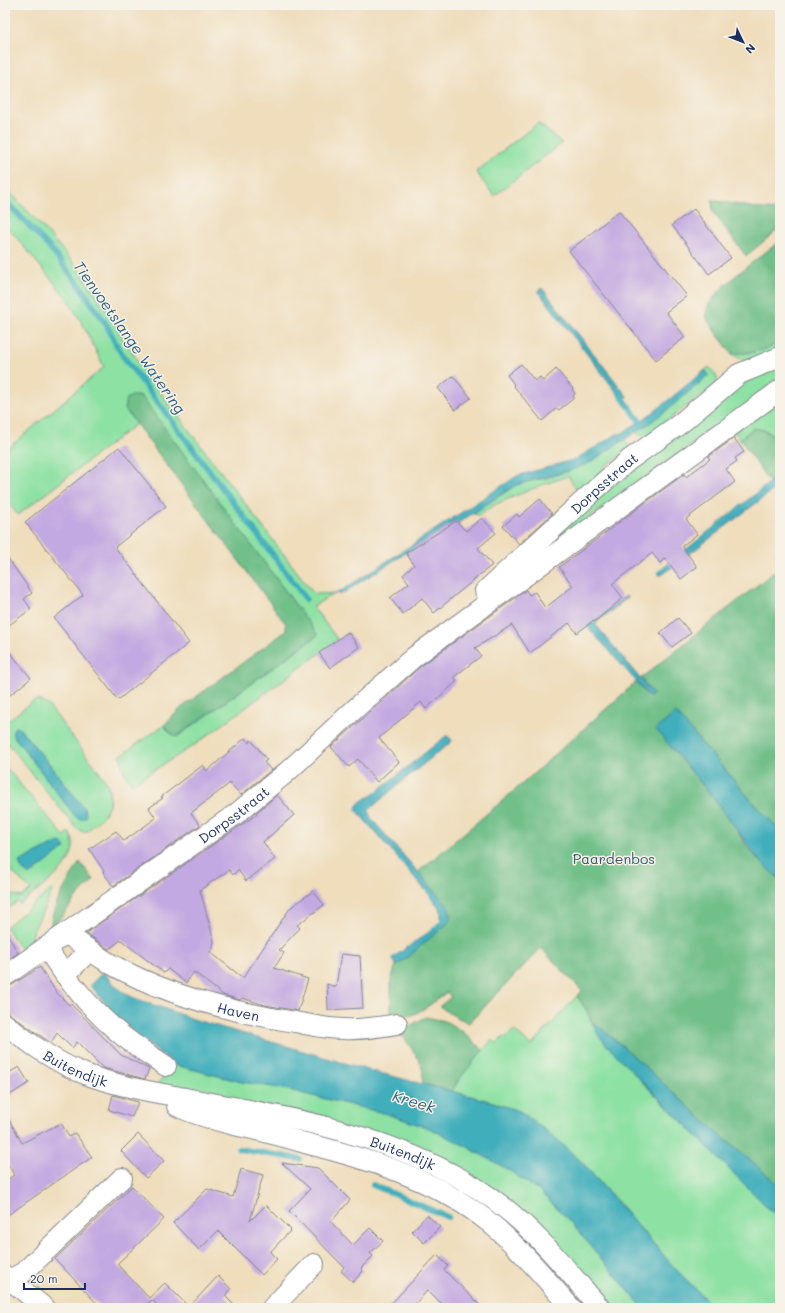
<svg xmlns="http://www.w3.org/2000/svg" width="785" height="1313" font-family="Mali,sans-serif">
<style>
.green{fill:#8ce1a3;stroke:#548880;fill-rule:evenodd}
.forest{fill:#71bf89;stroke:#467774}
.water{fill:#3faebb;stroke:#2d6e8c}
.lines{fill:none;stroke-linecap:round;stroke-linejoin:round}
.stream{stroke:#3faebb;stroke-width:6}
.building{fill:#c3a9e1}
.street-casing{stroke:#85868d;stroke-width:22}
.street{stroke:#fff;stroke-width:20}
.labels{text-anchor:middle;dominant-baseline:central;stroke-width:3;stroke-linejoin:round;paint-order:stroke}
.street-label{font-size:14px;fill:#1b2f5e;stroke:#f7f3e8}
.park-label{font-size:14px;fill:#32536c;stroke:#f7f3e8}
.water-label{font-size:15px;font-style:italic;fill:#285b7f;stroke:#f7f3e8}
</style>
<rect width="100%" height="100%" fill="#f7f3e8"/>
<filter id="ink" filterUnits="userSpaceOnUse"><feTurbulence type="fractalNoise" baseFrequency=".025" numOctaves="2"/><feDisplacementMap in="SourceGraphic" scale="8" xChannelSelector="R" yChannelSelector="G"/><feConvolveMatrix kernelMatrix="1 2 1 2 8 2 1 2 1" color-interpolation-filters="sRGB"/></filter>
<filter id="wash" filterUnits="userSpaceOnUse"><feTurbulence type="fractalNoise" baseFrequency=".012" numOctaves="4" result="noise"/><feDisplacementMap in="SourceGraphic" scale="16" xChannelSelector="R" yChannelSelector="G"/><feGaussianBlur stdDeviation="0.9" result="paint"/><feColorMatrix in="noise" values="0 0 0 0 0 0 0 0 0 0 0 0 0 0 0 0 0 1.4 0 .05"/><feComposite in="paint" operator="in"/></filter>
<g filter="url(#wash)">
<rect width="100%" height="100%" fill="#efddbc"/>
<path class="green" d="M538 123 562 143 494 196 476 172Z
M5 187C30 214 56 240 78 269 104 302 123 340 147 375L314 594 338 593 326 598 313 607 338 640 196 744 132 784 124 772 120 756 164 725 168 731 177 737 318 635 125 409 136 424 18 515 5 499V451L104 367 82 323 66 297 5 224Z
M780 342V350L745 361 735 356 731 353C748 354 766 351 780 342Z
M780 362V381L504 579 719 395Z
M709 367C714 373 721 378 715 385L647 436C643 436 639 436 636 432L647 425 706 371H704Z
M780 402V435L772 434 765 430 752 429 740 439 734 431Z
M625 439 628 445 622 455 606 465 601 473 579 494 568 476 537 487 494 505 479 515 472 514 516 485 530 481 548 478 589 463Z
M37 700 43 702 49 706 108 784 110 797 109 806 104 815 88 831 83 832 77 829 5 740V723L32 702ZM19 728 48 762 84 808 86 815 75 816 13 735Z
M5 766 64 836 69 832C88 860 38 889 20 904L17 902 5 911V892L21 897 31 890 5 865ZM57 843 64 848 30 875 19 862Z
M52 889 53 890 23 953 6 927Z
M577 996 586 1009 599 1036 643 1083 780 1220V1308H714L672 1265 612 1195 548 1132 521 1112 493 1102 452 1091C463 1072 478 1056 492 1040L497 1043 503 1037 505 1039 514 1030 531 1046Z
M175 1065 242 1082 280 1088 384 1113 429 1128 464 1145 507 1169 538 1190 567 1218 643 1308H604L455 1172 152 1089Z"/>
<path class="forest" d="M712 200 762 209 780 210V228L746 256 713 212Z
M780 241V342C765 352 749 354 731 353 726 345 707 323 706 315 703 296 765 253 780 241Z
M132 396H141L318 635 176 737 168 731 164 725 181 708 286 631V624L125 409V403L126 399Z
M757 428 772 434 780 435V474L769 482 740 439 752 429Z
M780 567V831L750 799 676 713 656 729C681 759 706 788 729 819 735 826 739 834 744 842 754 856 766 868 780 879V1186L714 1130 627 1050 616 1040 593 1025 586 1009 577 996 582 991 541 948 469 1023 447 1012 440 1006 451 997 447 992C436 1000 418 1016 403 1017 399 1017 395 1016 391 1015V980L396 965 403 961 450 919 449 909 446 904 418 872 522 784 636 682 648 696 652 693 641 678Z
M80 862 94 880C85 888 77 896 70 906 64 913 59 923 51 927 49 911 71 876 80 862Z
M426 1017 445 1021 462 1031 483 1050 458 1080 452 1091 422 1083 423 1071 420 1062 400 1031Z"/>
<path class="water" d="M542 288 627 396V398L624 400 622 399 538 291Z
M704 371H706L708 374V376L666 411 647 425 589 463 569 471 516 485 458 523 456 521 340 595 338 593 517 476 576 459 617 434H621L655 411Z
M780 474V485L776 488 662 575H659L657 573Z
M626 596 627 598 596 623V625L652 693 653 695 650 697 587 626Z
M676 713 750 799 780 831V879C759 864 746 842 731 821 708 789 681 760 656 729Z
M15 727 19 728 48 762 84 808 86 815 85 818 80 819 75 816 13 735V729Z
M446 736H448L452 740 451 742 405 779 370 809 369 812 371 818 446 904C451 911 453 917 447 924L403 961 396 965 392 958 429 932 441 920V911L433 899 356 810C356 802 365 799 371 796Z
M61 842 65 848 33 873 29 875 21 868 19 862 57 843Z
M103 972 118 988 132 997 196 1020 372 1071 493 1102 521 1112 548 1132 581 1161 672 1265 714 1308H643L567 1218 538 1190 507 1169 464 1145 429 1128 384 1113 280 1088 242 1082 175 1065 137 1036 118 1018 90 985Z
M594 1023 627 1050 714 1130 780 1186V1220L620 1059C613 1051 593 1034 594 1023Z"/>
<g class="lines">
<path class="stream" d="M5 200 51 249 79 285 106 324 116 344 123 356 306 599
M620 394 641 423
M239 1149 300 1159
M373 1185 448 1217"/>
</g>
<g id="blocks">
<path class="building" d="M694 209 731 258 709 274 672 225Z
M619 211 687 296 666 312 685 337 656 360 569 251Z
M521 364 535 381 540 377 543 381 556 369 573 389H572L575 394 573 396 574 398 559 410 557 408 542 421 513 385 514 384 507 375Z
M453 376 471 398 455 410 438 388Z
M734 438 744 452 735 458 737 461 726 469 735 482 686 519 697 534 682 546 697 567 681 579 665 558 660 563 652 553 612 584 623 598 594 622 593 621 577 633 569 623 530 653 512 625 475 648 481 656 454 677 457 681 426 709 421 702 379 738 399 762 377 782 358 759 349 767 331 747 421 666 518 596 526 590 529 595 535 592 545 608 573 586 559 567 684 474 686 477 710 459 708 457Z
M119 447 166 506 115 547 189 643 118 700 54 618 83 595 25 522Z
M540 499 552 514 519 544 503 526 517 514 519 517Z
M482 518 496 533 478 548 492 565 434 613 422 598 403 614 390 598 409 583 403 575 414 565 406 553 456 521 466 531Z
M5 554 32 593 24 599 31 609 5 628Z
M678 618 691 633 672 647 660 633Z
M348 632 359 647 330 668 319 653Z
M5 646 31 678 5 699Z
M245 738 249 743 251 740 267 760 264 762 271 770 241 795 230 783 191 813 200 825 113 886 103 872 104 871 89 849 116 831 124 841 156 818 149 808 163 798 161 797 203 765 207 771Z
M277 795 294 815 263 842 275 859 246 881 238 870 233 875 229 870 200 890 214 941 213 948 210 952 243 978 290 908 313 891 324 905 297 925 300 928 279 950 284 953 274 968 308 979 298 1011 265 1005 242 998 240 1000 223 995 194 972 186 983 168 969 164 973 121 940 109 949 86 933 257 814 256 813Z
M5 930 18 953 5 962Z
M341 954 360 956 363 1008 328 1010 327 984 336 987Z
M40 967 56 992 69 1005 71 1004 121 1055 149 1069 145 1079 103 1068 77 1042 72 1048 57 1033 51 1043 8 1013 5 1009V987L12 985Z
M19 1067 29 1083 5 1098V1075Z
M113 1095 138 1102 132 1117 109 1110Z
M5 1112 22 1143 61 1123 69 1137 75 1133 92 1157 5 1217V1181L14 1175 5 1158Z
M138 1134 164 1161 146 1178 121 1151Z
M282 1163 318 1168 350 1200 331 1222 353 1245 370 1228 383 1241 370 1253 373 1256 361 1268 363 1271 353 1282 341 1271 344 1267 289 1211 310 1189Z
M241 1169 263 1175 250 1221 266 1205 291 1230 270 1252 277 1259 262 1275 218 1231 199 1250 173 1223 207 1189 233 1197Z
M132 1186 164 1219 117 1264 149 1298 165 1283 189 1307 218 1276 231 1289 225 1296 237 1308H160L152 1300 143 1308H101L55 1259Z
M427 1215 440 1227 424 1243 412 1231Z
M437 1255 448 1266 444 1270 483 1308H446L428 1290 411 1308H387Z"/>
</g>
</g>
<g filter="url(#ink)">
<use href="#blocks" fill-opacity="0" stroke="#85868d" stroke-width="1"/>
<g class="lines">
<g class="street-casing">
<g id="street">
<path id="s1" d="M485 591 596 489 629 460 681 423 739 374 780 357"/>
<path id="s2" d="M66 933C80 943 94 954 109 963 165 995 231 1012 295 1022 311 1025 327 1029 343 1029 361 1030 379 1027 397 1024"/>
<path d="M46 947C66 979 90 1008 118 1032 133 1045 150 1055 166 1066"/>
<path d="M65 975 90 950"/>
<path id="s3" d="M5 976 236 814 287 772 356 708 414 657 780 390"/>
<path id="s4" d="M5 1024C30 1044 55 1062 85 1074 114 1085 145 1091 175 1096 229 1107 285 1115 338 1130 399 1147 463 1172 512 1214 545 1242 572 1276 600 1308"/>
<path d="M177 1106C195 1115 215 1120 234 1125 258 1130 281 1136 305 1143 368 1159 432 1178 485 1219 517 1244 544 1277 571 1308"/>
<path d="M5 1276 45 1308"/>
<path d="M5 1280 15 1277 24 1272 122 1178"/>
<path d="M272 1308 314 1264"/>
</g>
</g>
<use href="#street" class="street"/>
</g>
</g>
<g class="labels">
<g class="street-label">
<text stroke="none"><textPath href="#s1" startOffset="161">Dorpsstraat</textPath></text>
<text stroke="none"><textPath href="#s3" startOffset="280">Dorpsstraat</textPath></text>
<text stroke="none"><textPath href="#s2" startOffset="191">Haven</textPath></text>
<text stroke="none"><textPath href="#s4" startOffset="84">Buitendijk</textPath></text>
<text stroke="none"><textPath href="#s4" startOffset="423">Buitendijk</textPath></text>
</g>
<g class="park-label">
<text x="614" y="858">Paardenbos</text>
</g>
<g class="water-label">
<text transform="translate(130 337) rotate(55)">Tienvoetslange Watering</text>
<text transform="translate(414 1101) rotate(17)">Kreek</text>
</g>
</g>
<rect width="785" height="1313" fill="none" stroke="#f7f3e8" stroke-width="20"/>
<g transform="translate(743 42) rotate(133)" stroke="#f7f3e8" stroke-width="3" paint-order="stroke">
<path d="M0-3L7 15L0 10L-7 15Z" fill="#1b2f5e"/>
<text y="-6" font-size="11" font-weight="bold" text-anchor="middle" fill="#1b2f5e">N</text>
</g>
<path d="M24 1283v6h61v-6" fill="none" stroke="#1b2f5e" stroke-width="2"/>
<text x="30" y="1283" font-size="12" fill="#1b2f5e" stroke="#f7f3e8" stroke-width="3" paint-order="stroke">20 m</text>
</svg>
